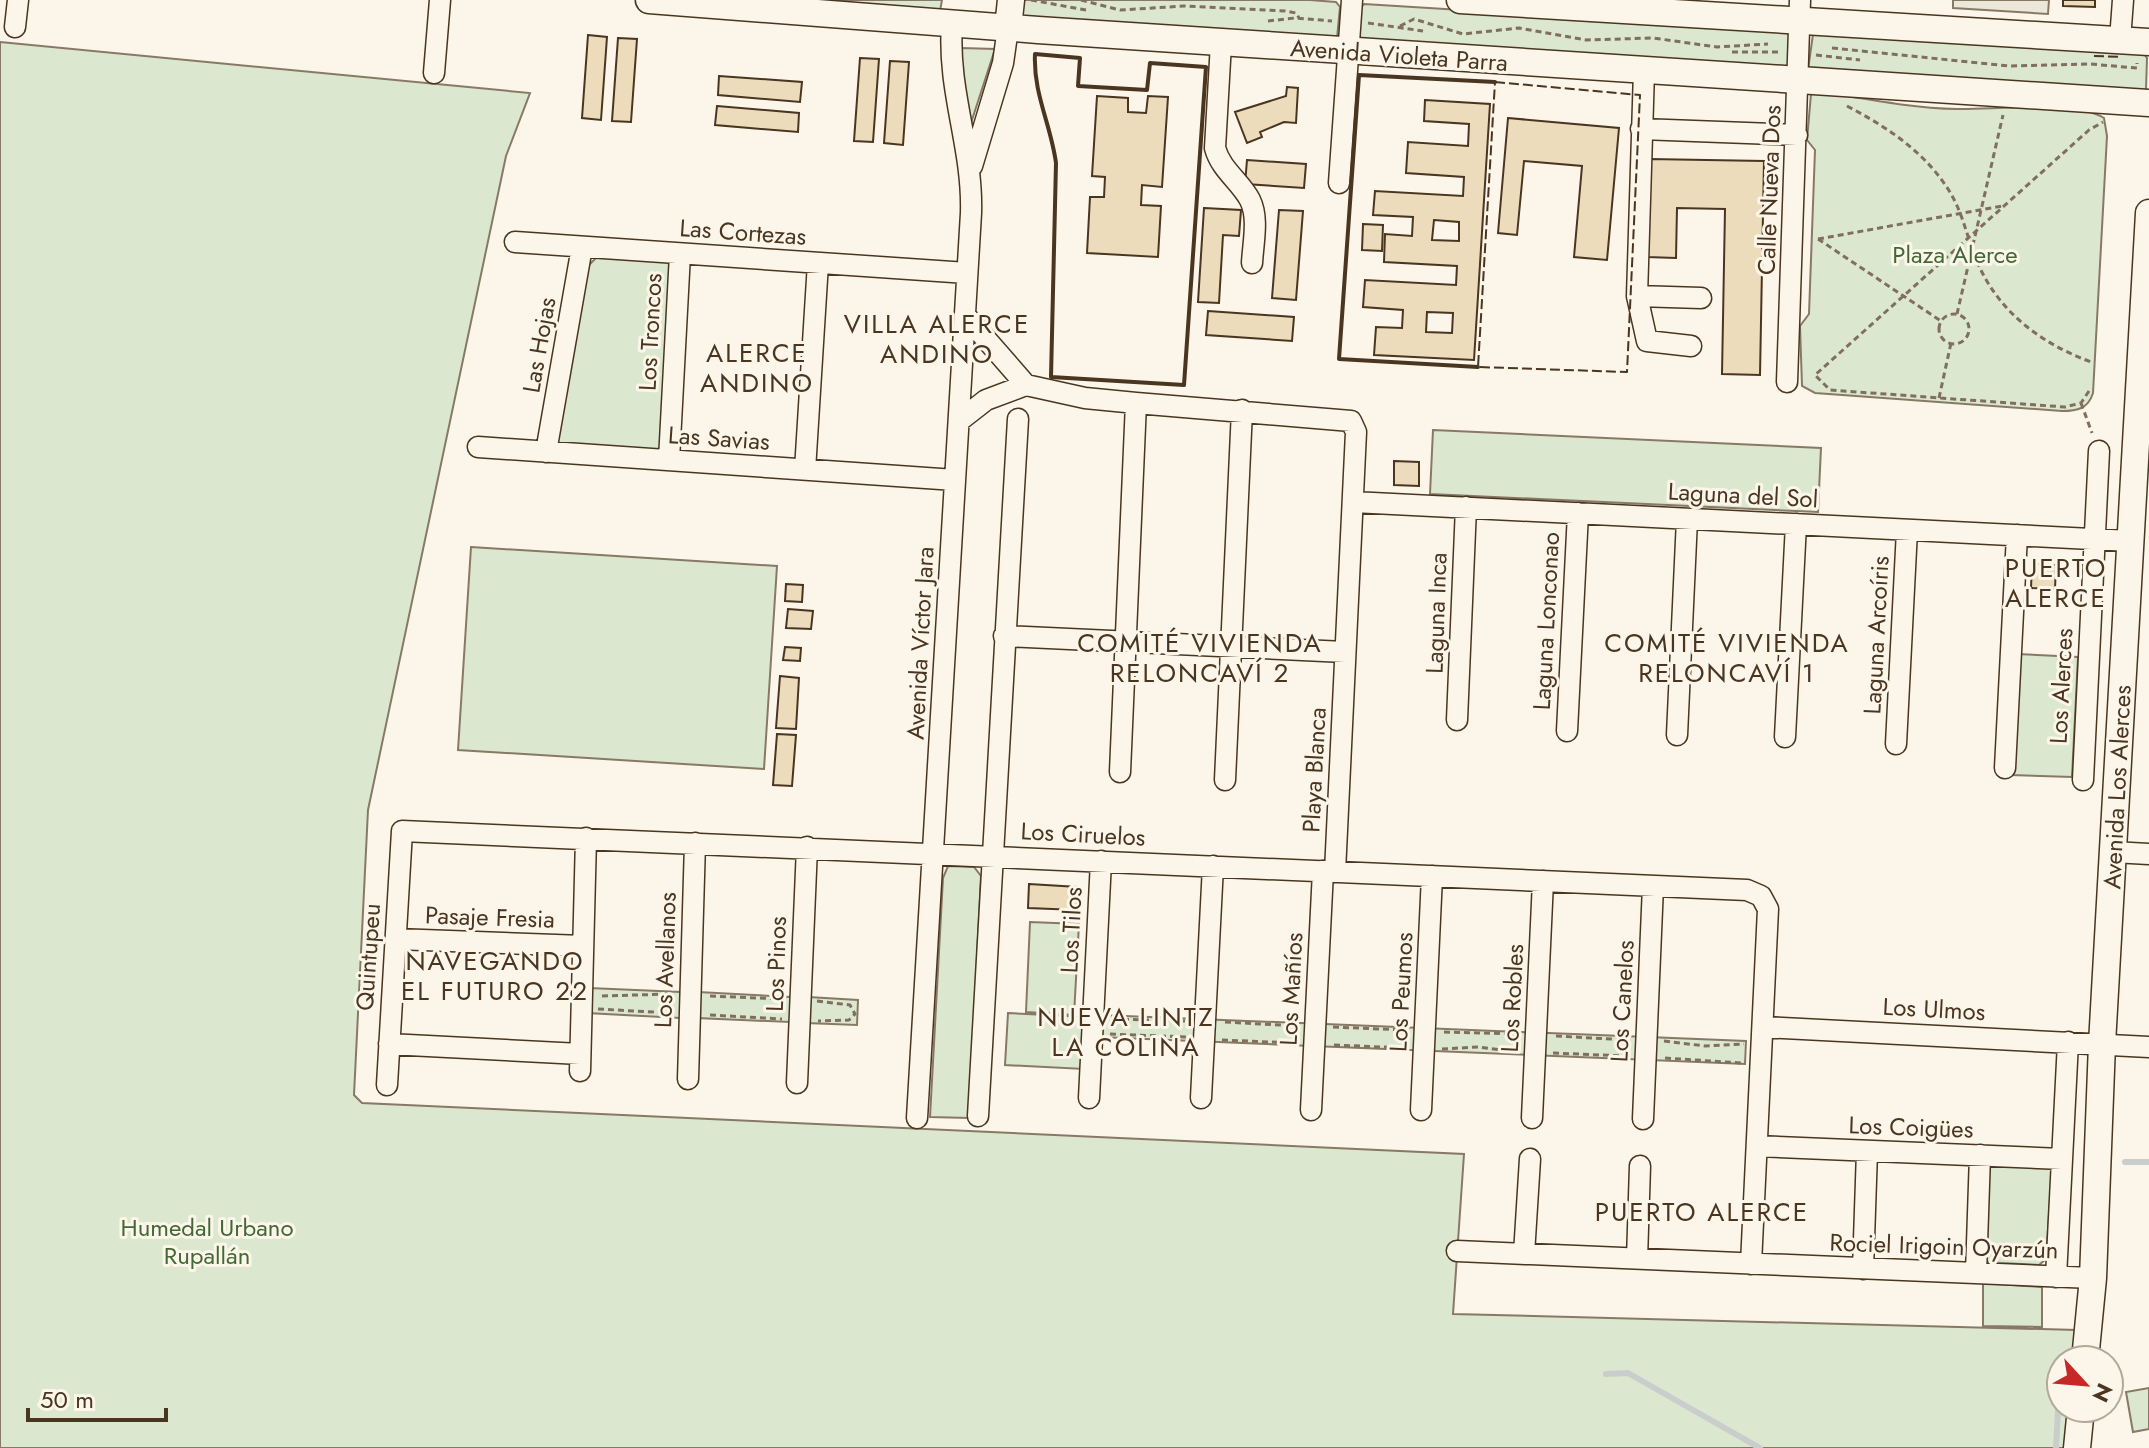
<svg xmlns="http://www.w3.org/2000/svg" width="2149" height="1448" font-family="Jost,sans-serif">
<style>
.green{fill:#dce7d0;stroke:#887966;stroke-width:2}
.parking{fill:#ede7d9;stroke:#887966;stroke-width:2}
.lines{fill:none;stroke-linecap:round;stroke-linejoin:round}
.stream{stroke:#c9cecd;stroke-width:6}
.building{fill:#ecdcbc;stroke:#4a3520;stroke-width:2;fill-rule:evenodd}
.minor-casing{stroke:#4a3520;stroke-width:23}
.major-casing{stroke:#4a3520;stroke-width:29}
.path{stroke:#7f6f5c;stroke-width:3;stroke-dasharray:6 4;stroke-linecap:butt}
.minor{stroke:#fbf6e9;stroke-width:20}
.major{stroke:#fbf6e9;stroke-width:26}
.fence{stroke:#4a3520;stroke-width:2;stroke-dasharray:10 4;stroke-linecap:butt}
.wall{stroke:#4a3520;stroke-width:4}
.labels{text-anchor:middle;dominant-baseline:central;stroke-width:6;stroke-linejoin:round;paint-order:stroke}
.street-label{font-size:24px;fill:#4a3520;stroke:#fbf6e9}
.park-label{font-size:24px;fill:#436837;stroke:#fbf6e9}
.neighbourhood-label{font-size:26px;letter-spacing:2px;fill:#4a3520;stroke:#fbf6e9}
</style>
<rect width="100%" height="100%" fill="#fbf6e9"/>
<path class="green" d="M773 0H942L940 11Z
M1021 0H1310L1336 2 1340 7 1337 38 1022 18Z
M1364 4 1786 30 1791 36 1789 67 1360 40V9Z
M1813 34 2144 54 2147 58 2146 90 1808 70Z
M0 42 530 93 506 156 368 810 354 1095 362 1103 1464 1154 1453 1314 2077 1330 2074 1360H2061V1408H2070L2066 1448H0Z
M961 48 995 49 971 123 962 95Z
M1822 92C1866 99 1912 108 1957 109 1992 110 2075 100 2104 118L2107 136 2093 393C2088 409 2077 411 2062 411L1815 393 1802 386 1800 326 1809 314 1815 150 1807 140 1811 94Z
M597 257 671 262 661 450 558 443 556 438 587 267Z
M1433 430 1821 448 1818 512 1430 494Z
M471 547 777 566 764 769 458 750Z
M2016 654 2078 657 2072 777 2010 775Z
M948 866 974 867 981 876 969 1118 930 1117 943 878Z
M1030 922 1079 924 1074 1015 1026 1012Z
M589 988 681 992 680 1018 587 1013Z
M698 992 791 997 790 1022 697 1018Z
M808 997 858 1000 857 1025 806 1023Z
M1008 1013 1087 1017 1084 1069 1005 1065Z
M1100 1015 1746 1041 1745 1064 1099 1037Z
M2049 1163 2052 1170 2046 1259 2039 1265 1985 1262 1988 1165Z
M1983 1283 2042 1287V1327L1983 1326Z
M2149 1388V1429L2133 1432 2126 1392Z"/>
<path class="parking" d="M1953 0H2049L2048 14 1953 8Z"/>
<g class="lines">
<path class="stream" d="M2125 1162H2149
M1606 1374 1628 1373 1760 1448
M2056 1448 2059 1392"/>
</g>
<path class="building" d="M2063 0H2095V7L2063 6Z
M588 35 607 37 601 120 582 118Z
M618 38 637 39 631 122 612 121Z
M860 58 879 59 873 142 854 141Z
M890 61 909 62 903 145 884 143Z
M719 76 802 82 800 102 718 95Z
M1287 87 1298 88 1296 123 1284 122 1260 132 1262 137 1247 143 1235 112 1286 96Z
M1097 96 1128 98V112L1146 113 1148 96 1168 97 1162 187 1142 185 1141 205 1161 206 1158 257 1087 253 1090 197H1104L1105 177 1092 176Z
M1425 100 1490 104 1474 360 1374 355 1376 327 1402 328 1403 310 1363 307 1365 280 1456 285 1457 266 1384 262 1385 234 1412 236 1413 217 1373 215 1375 191 1463 196 1464 177 1406 173 1408 142 1468 146 1469 124 1424 121ZM1434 220 1459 222V241L1432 240ZM1427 312 1453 313 1452 333 1426 332Z
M717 106 799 113 798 132 715 125Z
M1508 118 1619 128 1607 260 1574 257 1582 166 1524 161 1517 235 1498 233Z
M1649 159 1764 161 1760 375 1722 374 1725 209 1677 208 1676 258 1647 257Z
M1247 160 1306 164 1304 188 1245 184Z
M1204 208 1241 210 1239 236 1223 235 1219 303 1198 302Z
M1279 210 1303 211 1296 300 1272 298Z
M1363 224 1383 225 1382 251 1362 250Z
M1208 311 1294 317 1292 341 1206 335Z
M1394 461 1419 462V486L1394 485Z
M2032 564 2056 565 2055 589 2031 588Z
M786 584 803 585 802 602 785 601Z
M788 609 813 611 811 629 786 628Z
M785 647 801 648 800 661 783 660Z
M780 676 799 678 796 729 776 728Z
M777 734 796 735 792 786 773 785Z
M1029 884 1078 887 1077 910 1028 908Z"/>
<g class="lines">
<g class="minor-casing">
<path id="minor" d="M15 27 18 0
M2120 40 2123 0
M1221 43 1215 148C1221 170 1240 181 1250 200 1259 218 1253 243 1252 263
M1644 71 1637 296 1701 298
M434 73 440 0
M1641 129 1797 135
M972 166 1003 63 1008 28
M1339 183 1352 0
M515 242 967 273
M1637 296 1647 341 1691 346
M965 315 1026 385
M1787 382 1800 0
M959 421 986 400 1026 385 1085 398 1136 403 1351 421 1356 432 1335 872
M478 447 955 480
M546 452 582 247
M669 460 680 254
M805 470 818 263
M1353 502 2131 541
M1004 636 1345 652
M1457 720 1466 507
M1567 731 1578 513
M1677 735 1687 519
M1785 737 1796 524
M1896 744 1907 530
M2005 768 2017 535
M1120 772 1136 403
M1225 780 1242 410
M2083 780 2099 451
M2113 852 2149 854
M396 939 583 946
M1763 1027 2149 1047
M389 1044 580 1054
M580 1071 586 838
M688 1079 695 843
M797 1083 807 847
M387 1085 402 831 1747 890 1761 896 1768 909 1751 1264
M1089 1098 1101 861
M1201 1098 1213 866
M1311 1110 1323 871
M1421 1110 1432 876
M978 1116 1018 419
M917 1118 971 213C973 147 947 91 952 24
M1532 1118 1543 881
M1643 1119 1653 886
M1757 1146 2062 1159
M1457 1251 2093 1278
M1524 1254 1530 1159
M1637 1259 1640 1166
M1863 1269 1867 1151
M1976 1273 1980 1155
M2056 1277 2068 1042"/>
</g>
<g class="major-casing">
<path id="major" d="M649 0 1038 30 2149 103
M1460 0 2149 42
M1008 28 1011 0
M2085 1360 2093 1278 2102 1044 2149 213
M2077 1448 2081 1408"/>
</g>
<path class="path" d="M1031 0 1086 10
M1081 0 1120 10 1184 6 1285 11 1296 13 1299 18
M1268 21 1295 18 1332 21
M1368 23 1423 31
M1400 26 1414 19 1463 34 1519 28 1586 40 1653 38 1717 47 1768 44
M1832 48 2009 66 2090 64 2137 68V63
M1732 52H1780
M1816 55 1860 60
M1847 106C1885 126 1921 149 1946 186 1962 209 1966 234 1976 259 1997 311 2040 343 2091 362
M1818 239 2002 206
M1818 239 1941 321
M1957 314 2003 115
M1939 329a15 15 0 1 1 30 0a15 15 0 1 1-30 0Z
M2089 391 2081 403 2065 407 1830 390 1815 375 2089 130 2103 122
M1939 398 1951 343
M2081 403 2092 433
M602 996 670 994
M710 996 782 999
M817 1001 850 1005 855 1014 849 1020 818 1021
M598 1009 671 1013
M710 1015 782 1019
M1113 1019 1185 1021
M1225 1022 1297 1026
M1333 1027 1405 1030
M1444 1032 1517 1034
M1110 1034 1186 1037
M1556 1036 1629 1040
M1222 1040 1294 1043
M1664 1041 1705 1046 1744 1044
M1334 1045 1406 1048
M1442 1049 1478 1047 1518 1052
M1553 1053 1625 1056
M1665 1058 1741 1063"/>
<use href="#minor" class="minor"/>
<use href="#major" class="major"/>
<path class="fence" d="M2094 56 2122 57
M1495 82 1640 95 1627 372 1478 367Z"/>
<path class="wall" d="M1035 54 1080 58 1078 86 1147 90 1150 63 1206 67 1184 385 1051 377 1056 163C1051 125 1033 93 1035 54Z
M1478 367 1339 359 1359 75 1495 82"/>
</g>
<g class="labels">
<g class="street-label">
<text transform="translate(1399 55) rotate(4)">Avenida Violeta Parra</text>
<text transform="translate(1769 190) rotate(-88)">Calle Nueva Dos</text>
<text transform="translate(743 232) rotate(4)">Las Cortezas</text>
<text transform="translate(650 332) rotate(-87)">Los Troncos</text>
<text transform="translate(539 345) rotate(-80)">Las Hojas</text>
<text transform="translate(719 438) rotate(4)">Las Savias</text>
<text transform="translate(1743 495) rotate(3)">Laguna del Sol</text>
<text transform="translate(1436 613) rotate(-88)">Laguna Inca</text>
<text transform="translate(1546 621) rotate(-87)">Laguna Lonconao</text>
<text transform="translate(1876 635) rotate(-87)">Laguna Arcoíris</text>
<text transform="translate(920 643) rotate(-87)">Avenida Víctor Jara</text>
<text transform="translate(2061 686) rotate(-87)">Los Alerces</text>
<text transform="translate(1314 770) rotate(-87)">Playa Blanca</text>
<text transform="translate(2117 787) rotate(-87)">Avenida Los Alerces</text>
<text transform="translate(1083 834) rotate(3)">Los Ciruelos</text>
<text transform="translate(490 917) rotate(2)">Pasaje Fresia</text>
<text transform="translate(1071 930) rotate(-87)">Los Tilos</text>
<text transform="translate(368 957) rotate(-86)">Quintupeu</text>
<text transform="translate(665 960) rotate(-88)">Los Avellanos</text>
<text transform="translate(776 964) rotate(-88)">Los Pinos</text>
<text transform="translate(1291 989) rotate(-87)">Los Mañíos</text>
<text transform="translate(1401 992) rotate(-87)">Los Peumos</text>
<text transform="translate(1512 998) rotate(-87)">Los Robles</text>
<text transform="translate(1622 1001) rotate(-87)">Los Canelos</text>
<text transform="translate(1934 1009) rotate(3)">Los Ulmos</text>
<text transform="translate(1911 1127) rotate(2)">Los Coigües</text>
<text transform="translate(1944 1246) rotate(2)">Rociel Irigoin Oyarzún</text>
</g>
<g class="park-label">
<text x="1955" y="254">Plaza Alerce</text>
<text x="207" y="1227">Humedal Urbano<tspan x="207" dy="28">Rupallán</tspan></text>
</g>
<g class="neighbourhood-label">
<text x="937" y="324">VILLA ALERCE<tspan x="937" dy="30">ANDINO</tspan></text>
<text x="757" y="353">ALERCE<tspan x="757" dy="30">ANDINO</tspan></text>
<text x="2056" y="568">PUERTO<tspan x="2056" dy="30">ALERCE</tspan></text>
<text x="1200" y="643">COMITÉ VIVIENDA<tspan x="1200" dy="30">RELONCAVÍ 2</tspan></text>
<text x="1727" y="643">COMITÉ VIVIENDA<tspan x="1727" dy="30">RELONCAVÍ 1</tspan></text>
<text x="495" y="961">NAVEGANDO<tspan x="495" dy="30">EL FUTURO 22</tspan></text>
<text x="1126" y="1017">NUEVA LINTZ<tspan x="1126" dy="30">LA COLINA</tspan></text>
<text x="1702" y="1212">PUERTO ALERCE</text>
</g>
</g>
<g transform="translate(2085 1384) rotate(116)"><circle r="38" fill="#fbf6e9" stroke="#b4a999" stroke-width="2"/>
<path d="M0-6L14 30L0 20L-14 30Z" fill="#c62828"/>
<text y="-12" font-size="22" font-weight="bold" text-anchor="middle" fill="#4a3520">N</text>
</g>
<path d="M28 1408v12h138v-12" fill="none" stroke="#4a3520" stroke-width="4"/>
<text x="40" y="1408" font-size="24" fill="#4a3520" stroke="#fbf6e9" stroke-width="6" paint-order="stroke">50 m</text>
</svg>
